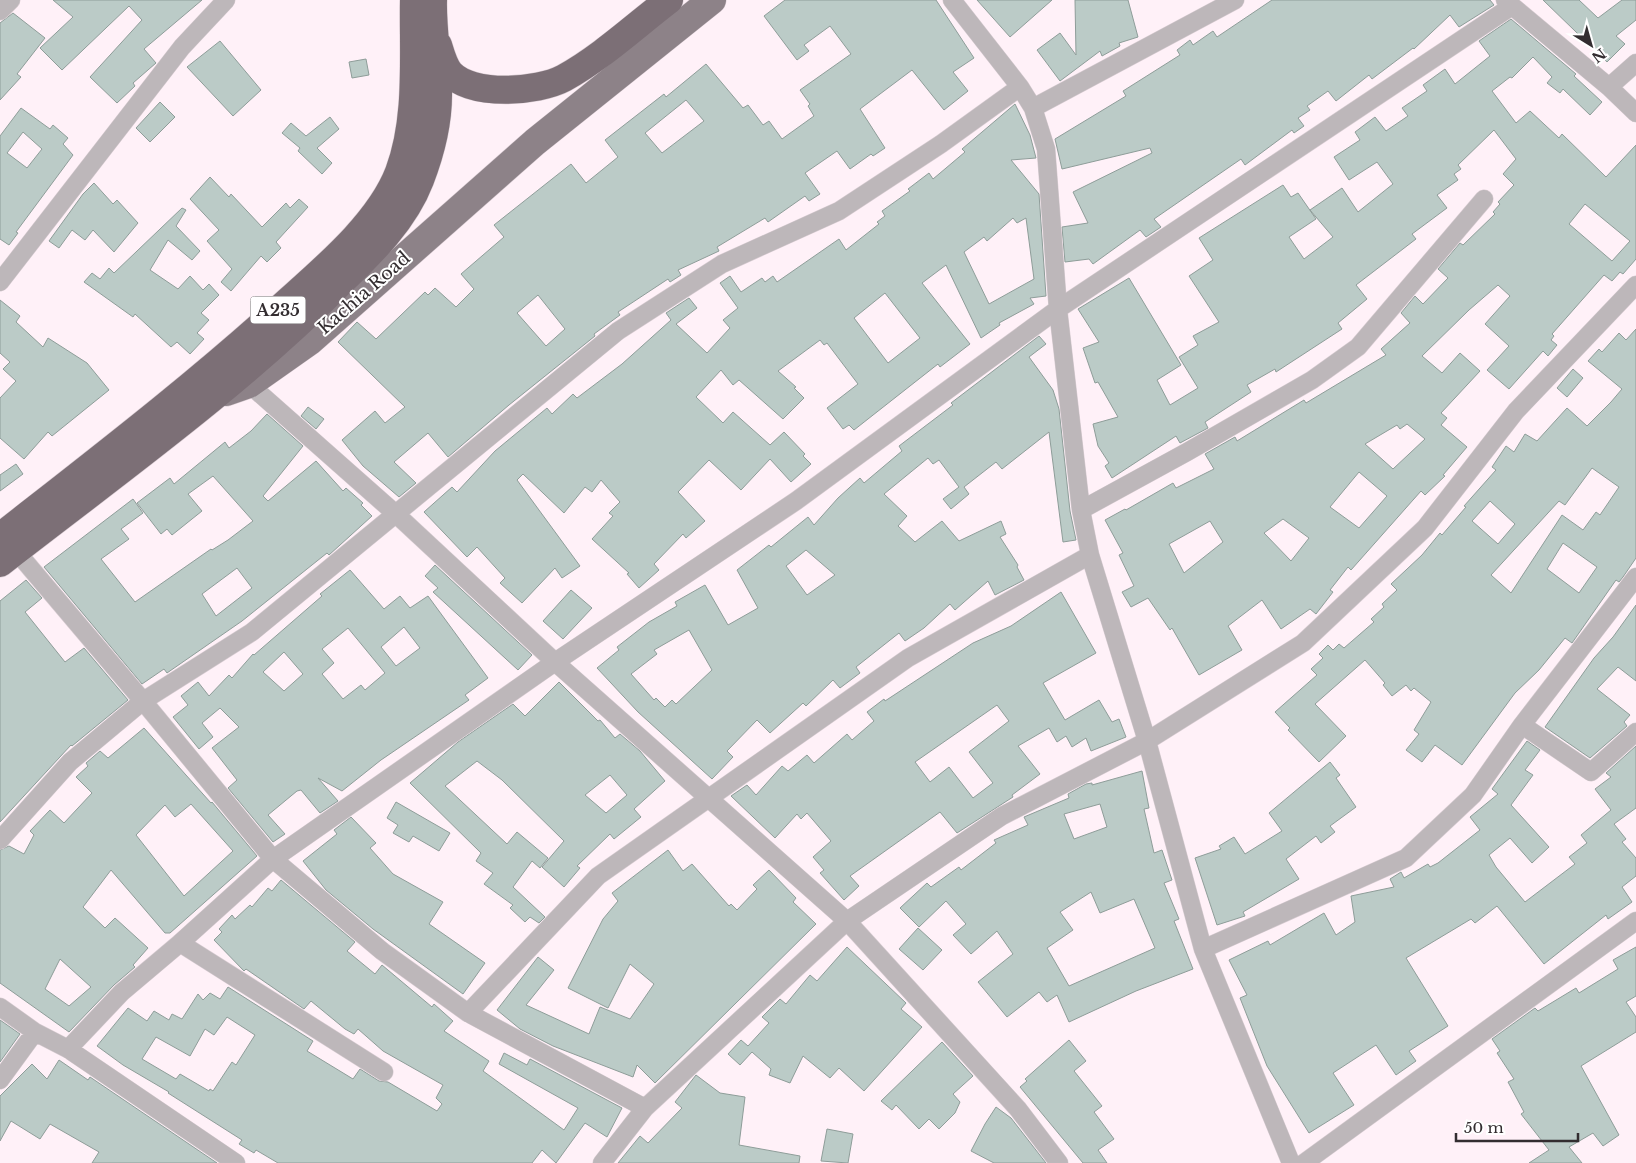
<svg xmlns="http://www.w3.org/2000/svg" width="1636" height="1163" font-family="'Libre Baskerville',serif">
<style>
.building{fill:#bbcbc7;stroke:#8e9d99;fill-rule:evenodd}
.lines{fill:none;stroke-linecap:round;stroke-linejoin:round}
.street-casing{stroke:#daced4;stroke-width:19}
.primary-casing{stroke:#daced4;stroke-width:29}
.highway-casing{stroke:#daced4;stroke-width:29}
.street{stroke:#bdb7ba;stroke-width:18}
.primary{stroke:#8d8288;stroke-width:28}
.highway{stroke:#7c6f76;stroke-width:28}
.labels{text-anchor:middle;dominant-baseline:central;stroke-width:4;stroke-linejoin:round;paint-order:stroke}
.shield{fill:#fff;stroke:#706c6e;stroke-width:1}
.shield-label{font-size:16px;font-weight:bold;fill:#332d30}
.street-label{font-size:18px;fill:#332d30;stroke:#fff}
</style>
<rect width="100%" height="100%" fill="#fff1f8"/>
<path class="building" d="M53 0H202L144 49 156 63 133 83 135 86 117 103 90 77 142 20 129 6 62 70 40 48 73 17Z
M785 0H936L974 58 953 72 968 91 944 110 912 70 860 109 885 148 873 156 871 154 850 169 837 151 805 173 820 194 809 201 805 196 768 222 765 218 717 247 719 251 678 270 681 275 670 282 668 279 618 312 620 315 594 334 595 336 509 405 448 457 428 433 394 462 416 483 399 497 363 466 342 440 375 411 385 423 405 407 338 342 357 322 376 339 425 292 428 295 435 288 456 307 474 289 461 274 504 237 494 225 571 164 586 183 618 157 605 140 664 94 666 97 706 64 743 108 748 105 763 125 769 121 782 139 814 116 808 106 810 104 800 90 851 54 830 26 804 45 809 51 797 60 764 16ZM686 100 704 121 662 153 645 133ZM538 295 565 329 546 346 517 313Z
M977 0H1052L1010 37Z
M1075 0H1128L1138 37 1119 43 1120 46 1102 56 1100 51 1060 81 1037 50 1060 33 1076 55Z
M1272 0H1490L1494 5 1459 27 1450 15 1414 49 1413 48 1372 79 1369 75 1336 101 1328 91 1307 106 1310 110 1298 118 1304 126 1294 133 1292 130 1245 165 1241 159 1154 219 1161 227 1146 237 1140 230 1093 264 1089 259 1065 262 1062 227 1088 223 1073 192 1152 153 1150 148 1062 169 1055 139 1126 96 1123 91 1180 55 1177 50 1190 40 1193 45 1213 31 1217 37Z
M1543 0H1579L1598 18 1622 0H1636V20L1616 36 1625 44 1607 62Z
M13 13 45 38 17 74 21 77 0 100V23Z
M1511 19 1576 74 1574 76 1602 102 1590 115 1563 89 1560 93 1547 83 1552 77 1533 57 1512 78 1510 77 1492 91 1516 123 1530 111 1559 138 1562 134 1606 177 1636 145V259L1623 274 1620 272 1612 281 1604 275 1552 334 1554 336 1551 340 1557 345 1548 356 1543 351 1509 389 1487 370 1509 346 1485 324 1510 296 1498 285 1469 310 1422 356 1442 373 1460 353 1480 371 1441 413 1447 418 1441 425 1467 447 1443 475 1445 476 1425 495 1421 491 1351 570 1348 567 1330 590 1333 592 1316 614 1310 609 1281 629 1262 600 1228 626 1242 650 1199 675 1172 628 1170 630 1148 598 1131 607 1122 592 1134 586 1119 555 1123 553 1105 520 1125 509 1126 510 1173 483 1176 488 1214 469 1205 454 1235 437 1237 441 1304 400 1306 403 1386 355 1381 349 1410 323 1401 313 1415 296 1423 304 1448 278 1438 269 1460 243 1463 245 1495 214 1493 212 1500 204 1498 202 1514 185 1503 174 1516 159 1494 130 1458 165 1461 169 1454 174 1458 180 1437 195 1447 208 1412 234 1416 239 1356 285 1367 299 1338 323 1342 329 1276 372 1275 369 1247 385 1251 392 1205 422 1208 428 1180 443 1176 436 1112 478 1105 466 1109 463 1098 446 1093 424 1118 417 1098 382 1095 383 1083 348 1099 342 1078 309 1129 278 1181 365 1157 380 1170 405 1198 388 1179 357 1198 345 1193 336 1219 322 1189 276 1213 260 1199 238 1283 185 1291 197 1298 193 1316 219 1289 237 1304 259 1333 237 1310 210 1342 188 1358 212 1393 184 1377 162 1349 180 1334 157 1360 140 1355 132 1375 117 1386 131 1408 116 1402 108 1427 91 1423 85 1445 69 1455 84 1490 56 1479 41ZM1585 204 1630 241 1612 261 1569 224ZM1407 424 1425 439 1393 469 1365 444 1397 425 1400 429ZM1359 472 1387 496 1359 528 1330 507ZM1283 519 1309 538 1291 561 1264 533ZM1210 521 1223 542 1184 573 1169 544Z
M220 41 261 90 233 116 187 67Z
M366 59 369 75 352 78 349 62Z
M160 102 175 117 150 142 136 128Z
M1015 104 1030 135 1036 158 1011 160 1039 194 1046 296 1030 298 1034 304 999 323 1000 325 981 338 946 265 922 283 970 344 940 367 938 364 854 430 849 425 843 429 827 408 858 384 827 343 824 345 820 340 778 371 796 387 794 388 804 398 783 419 739 380 733 385 721 370 696 397 723 423 733 412 770 445 784 432 805 454 803 456 811 464 791 482 770 459 741 490 709 460 678 492 705 521 686 538 683 534 654 564 659 570 639 588 627 574 629 573 592 539 613 516 609 513 620 502 601 480 592 492 585 487 564 513 523 474 517 480 580 566 562 578 555 568 522 603 500 583 505 578 477 547 467 557 424 512 452 487 457 492 495 451 547 408 552 414 573 394 577 398 622 364 671 320 666 313 689 298 697 308 676 324 707 353 730 328 723 320 738 308 720 283 730 276 741 292 762 278 765 282 773 276 777 282 839 239 846 250 879 224 877 222 885 216 882 211 910 191 908 189 929 173 933 179 965 152 962 149ZM1013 218 1017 223 1026 218 1034 279 989 304 964 252 984 237 987 241ZM885 293 920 338 888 363 854 318Z
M21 108 50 129 53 125 68 138 63 144 73 155 16 232 18 233 9 245 0 239V136ZM23 132 42 149 27 168 7 153Z
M330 117 339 129 317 148 332 163 322 174 298 151 300 148 282 133 291 123 306 136Z
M210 177 229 197 231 194 262 227 286 203 290 208 299 199 308 207 276 242 281 248 267 262 261 256 231 291 221 282 232 269 207 241 219 230 190 199Z
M94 183 113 204 117 200 138 223 114 252 93 230 85 240 72 230 59 248 49 241 83 194Z
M182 208 186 210 176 226 200 251 192 260 168 240 150 270 178 289 190 276 203 290 209 284 219 295 201 313 209 320 197 333 204 339 190 354 177 342 171 347 135 314 133 317 84 282 92 273 100 279 109 268 114 273Z
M0 300 20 316 16 322 43 347 48 338 87 363 109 390 52 436 48 432 24 459 0 438V398L16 381 3 369 10 362 0 353Z
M1636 329V558L1623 577 1619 582 1616 580 1572 643 1565 638 1539 670 1515 693 1462 765 1435 745 1422 762 1406 750 1419 734 1414 730 1431 702 1414 688 1411 691 1406 685 1392 696 1383 685 1385 683 1365 660 1315 704 1346 736 1319 762 1288 730 1290 728 1275 712 1317 675 1311 669 1323 658 1319 654 1328 645 1333 650 1339 644 1344 648 1374 622 1371 619 1384 607 1382 604 1397 590 1391 584 1422 555 1440 533 1442 535 1466 507 1464 506 1496 470 1492 467 1506 446 1514 452 1525 434 1537 441 1567 408 1587 426 1611 402 1622 389 1588 361 1599 349 1602 352 1619 333 1626 340ZM1592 468 1619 487 1600 515 1596 512 1583 530 1562 515 1511 593 1491 575 1559 501 1565 505ZM1490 501 1515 524 1498 544 1472 521ZM1563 543 1597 567 1579 593 1547 569Z
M1039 336 1046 344 1029 357 1053 390 1059 409 1070 511 1076 540 1063 542 1049 432 1002 469 996 462 964 487 969 494 951 509 943 499 959 487 939 460 933 464 928 458 884 494 907 516 898 526 915 542 942 521 959 541 1001 521 1006 534 1000 537 1018 565 1017 567 1024 580 995 595 988 581 955 610 950 604 924 628 905 641 899 633 856 667 860 673 840 688 833 680 806 706 803 703 770 733 757 720 727 751 733 757 712 779 638 712 597 668 619 650 617 647 649 622 677 606 675 602 705 585 728 625 758 608 737 570 769 545 771 547 808 517 814 525 838 498 860 478 864 483 902 451 899 446 953 405 951 403ZM806 550 835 575 807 595 786 566ZM689 630 712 670 676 704 672 700 665 707 656 698 654 700 631 674 657 654 654 650Z
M1573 369 1583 378 1567 397 1557 388Z
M308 407 324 419 316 429 301 416Z
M267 414 303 446 263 496 268 501 316 461 343 491 346 488 363 503 361 505 372 516 329 555 327 553 242 621 167 673 164 669 142 684 44 567 133 499 143 513 121 529 129 539 101 559 135 602 211 549 212 550 228 540 253 521 213 476 188 494 202 511 172 535 167 529 161 534 137 503 170 478 174 484 225 442 229 448 251 431ZM237 568 252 588 216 616 202 594Z
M16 464 23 474 0 491V475Z
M435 565 532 655 518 670 433 592 438 588 425 576Z
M350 570 384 609 400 596 410 608 428 596 488 678 465 695 469 700 381 760 342 791 318 778 338 801 320 813 301 790 297 791 268 815 285 834 273 842 228 788 237 780 212 748 239 727 220 708 202 723 213 737 199 749 173 717 188 705 181 696 198 682 209 696 229 675 232 678 253 654 254 655 322 596 320 594ZM404 627 420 648 396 666 381 647ZM348 628 385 673 365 690 361 685 343 699 322 674 334 663 322 649ZM284 652 303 674 284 691 263 672Z
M26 580 42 598 25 612 65 662 84 648 128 700 72 746 71 745 0 822V601Z
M571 590 592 608 563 639 543 621Z
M1061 592 1096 653 1043 683 1065 720 1099 700 1112 722 1119 719 1126 737 1091 751 1086 738 1072 747 1066 736 1057 742 1049 728 1018 746 1040 774 1012 795 1013 797 957 833 940 812 850 876 859 886 844 900 820 873 824 870 813 857 831 841 807 813 801 819 797 814 775 838 731 796 747 785 756 795 782 766 788 771 807 755 814 763 847 734 852 740 874 721 867 712 884 699 885 701 973 643 1011 626ZM997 705 1009 721 969 752 993 783 973 798 949 767 930 782 915 762Z
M1636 605V681L1618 667 1597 689 1630 715 1624 722 1627 726 1590 758 1545 727 1594 658 1613 637Z
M559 682 598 721 600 720 615 738 620 734 640 751 665 781 634 809 641 817 614 839 610 834 577 866 580 868 564 887 542 867 564 841 502 780 477 761 445 786 507 844 517 832 548 858 540 868 532 861 513 887 545 917 539 923 530 917 525 922 510 908 513 905 484 884 493 873 476 861 481 853 410 783 458 742 513 704 525 716ZM610 775 627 795 606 813 585 795Z
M144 728 211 803 212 802 257 856 170 933H165L111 870 83 907 105 928 115 918 148 948 133 965 135 967 114 985 69 1032 0 983V850L9 846 24 854 34 835 30 831 50 810 64 823 92 793 76 777 88 766 86 763 100 751 108 758ZM191 804 233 851 184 896 136 835 165 805 175 817ZM60 959 91 987 69 1006 45 989Z
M1527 741 1540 750 1525 770 1533 775 1511 805 1549 847 1532 863 1510 838 1489 855 1496 867 1525 902 1575 864 1569 857 1587 843 1581 835 1611 810 1595 789 1611 777 1606 773 1636 746V808L1614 824 1626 839 1622 842 1636 858V876L1622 887 1632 902 1608 919 1606 915 1544 964 1497 906 1475 923 1471 919 1406 958 1448 1026 1409 1051 1416 1061 1396 1075 1376 1045 1333 1073 1354 1105 1309 1133 1267 1066 1240 998 1247 995 1229 960 1268 941 1270 945 1324 913 1336 935 1355 922 1351 896 1394 887 1390 879 1401 872 1404 878 1428 864 1430 867 1438 863 1480 830 1470 817 1498 794 1492 789Z
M1330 762 1340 775 1336 778 1356 807 1330 826 1335 832 1321 843 1316 836 1286 859 1299 879 1243 912 1245 916 1217 925 1195 858 1221 849 1219 846 1234 837 1245 854 1282 831 1269 813Z
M1142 771 1149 808 1144 809 1154 853 1162 850 1172 880 1164 883 1179 919 1174 921 1193 969 1136 991 1069 1022 1057 995 1047 1002 1039 992 1007 1017 978 982 1013 954 997 931 971 954 953 935 966 924 946 901 919 927 900 908 927 883 931 887 959 867 961 870 996 843 994 840 1028 825 1024 817 1069 798 1068 794 1086 784 1092 783V785ZM1100 804 1107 827 1074 839 1064 814ZM1091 892 1100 913 1134 899 1155 948 1069 986 1047 948 1073 930 1060 912Z
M396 802 450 833 439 851 413 836 409 842 393 833 398 825 387 818Z
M351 817 376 843 370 848 393 874 443 902 429 924 485 963 463 994 373 929 326 890 303 861 337 834 334 830Z
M668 850 683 871 692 864 729 906 731 904 737 910 757 889 753 885 769 870 796 898 793 902 816 924 655 1083 637 1065 633 1077 553 1046 520 1029 497 1010 538 957 554 970 526 1005 589 1034 600 1007 630 1019 654 984 630 964 608 1008 568 988 603 919 618 901 612 893Z
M281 880 355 942 347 951 375 974 382 965 432 1007 434 1004 453 1021 444 1031 489 1061 483 1071 564 1130 578 1108 499 1064 504 1053 527 1065 530 1059 622 1108 607 1137 585 1123 556 1163 542 1150 532 1163H278L256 1150 254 1153 239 1144 242 1140 168 1093 169 1092 123 1065 97 1046 128 1008 147 1021 154 1011 169 1020 172 1014 182 1019 198 994 203 1000 210 993 220 999 228 987 313 1041 307 1051 353 1079 360 1069 379 1081 388 1082 437 1111 442 1104 436 1098 443 1085 383 1051 358 1029 354 1034 345 1029 311 1001 304 1009 246 969 244 971 214 940 222 932 219 929 232 915 235 919 250 905 252 907 268 888 272 891ZM227 1017 255 1035 236 1065 232 1062 213 1091 210 1089 209 1091 180 1074 176 1079 142 1059 156 1037 190 1056 205 1029 214 1035Z
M918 928 942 950 923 970 899 949Z
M847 947 906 1003 901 1009 922 1027 864 1091 839 1068 830 1078 803 1056 790 1083 769 1075 771 1069 752 1052 740 1065 728 1054 741 1040 748 1046 769 1023 762 1017 780 999 786 1004 810 975 817 981Z
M1636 947V996L1626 1002 1636 1017V1032L1581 1066 1619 1135 1603 1146 1593 1133 1569 1147 1582 1163H1529L1549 1150 1521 1114 1524 1112 1508 1082 1514 1079 1497 1053 1500 1051 1492 1039 1535 1008 1538 1011 1576 988 1579 993 1618 969 1613 960Z
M0 1020 20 1034 0 1062Z
M1069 1040 1086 1061 1074 1071 1102 1106 1094 1112 1114 1139 1098 1150 1107 1163H1083L1020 1087 1027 1081 1025 1079Z
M942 1042 973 1076 953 1094 960 1102 955 1113 939 1129 929 1119 919 1129 896 1105 892 1110 881 1101Z
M59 1060 88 1080 90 1077 217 1163H92L99 1152 50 1124 40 1139 11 1121 0 1141V1096L32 1064 47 1079Z
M696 1075 720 1093 745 1097 739 1145 800 1156 799 1163H618L640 1136 648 1143 682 1108 675 1102Z
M996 1107 1011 1118 1046 1163H994L971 1151 985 1124Z
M827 1129 853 1134 848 1163 821 1161Z"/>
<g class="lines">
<g class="street-casing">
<path id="street" d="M952 0 1020 87 1033 108 1046 149 1058 309 1081 510 1090 555 1147 741 1203 949 1291 1163
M1505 0 1609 87 1636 113
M0 11 11 0
M1609 87 1636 63
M1033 108 1235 0
M0 282 182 47 226 0
M249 384 397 515 555 662 847 921 1018 1109 1059 1163
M1081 510 1187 452 1312 380 1358 347 1484 199
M16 551 143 701 273 859 382 951 468 1013 645 1108
M1522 725 1591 772 1636 732
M0 840 70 762 143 701 252 632 618 331 722 264 839 211 941 144 1020 87
M180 943 384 1072
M1203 949 1406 858 1473 795 1522 725 1636 577
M0 1007 35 1032 68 1049 236 1163
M468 1013 598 876 908 658 1090 555
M68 1049 122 992 180 943 273 859 555 662 796 501 1058 309 1512 6
M0 1080 35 1032
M602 1163 645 1108 847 921 1002 816 1147 741 1303 643 1425 528 1516 411 1636 285
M1304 1163 1636 921"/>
</g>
<g class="primary-casing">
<path id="primary" d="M226 392 249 384 310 341 535 142 712 0"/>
</g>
<g class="highway-casing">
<path id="highway" d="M438 45C441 55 444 66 450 73 472 97 538 92 564 78 602 57 635 26 669 0
M0 537C97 461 195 386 286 303 325 268 380 222 399 172 419 119 413 56 414 0
M0 563C114 474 234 389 337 286 369 255 404 222 420 180 430 154 438 122 438 95 439 63 432 32 433 0"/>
</g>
<use href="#street" class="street"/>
<use href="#primary" class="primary"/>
<use href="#highway" class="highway"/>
</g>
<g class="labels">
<rect class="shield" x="250.5" y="296.5" width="55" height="27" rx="4"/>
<g class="shield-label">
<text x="278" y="310">A235</text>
</g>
<g class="street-label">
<text transform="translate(364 293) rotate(-41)">Kachia Road</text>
</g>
</g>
<g transform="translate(1591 45) rotate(143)" stroke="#ffffff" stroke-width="4" paint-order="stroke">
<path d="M0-4L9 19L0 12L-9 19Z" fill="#332d30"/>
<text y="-8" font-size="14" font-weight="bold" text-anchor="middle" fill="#332d30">N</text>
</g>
<path d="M1456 1133v8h122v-8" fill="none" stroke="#332d30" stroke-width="2.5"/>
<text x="1464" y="1133" font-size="15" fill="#332d30" stroke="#ffffff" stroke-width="4" paint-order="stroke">50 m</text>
</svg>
